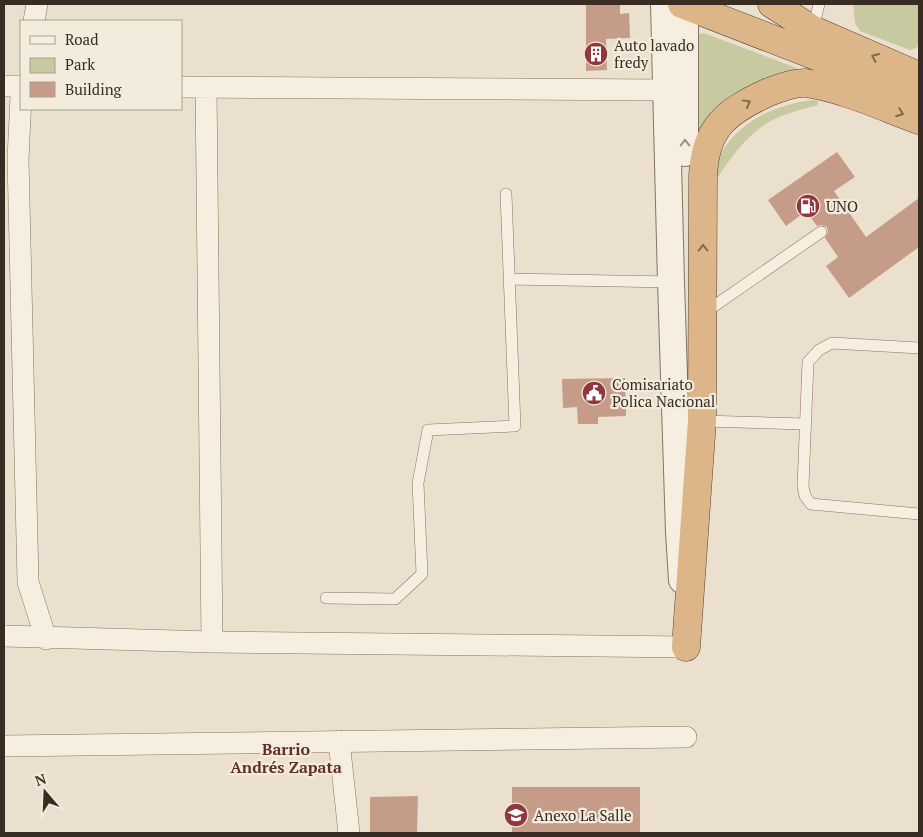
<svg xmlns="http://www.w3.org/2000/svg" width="923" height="837" font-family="'PT Serif',serif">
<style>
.green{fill:#c7c9a1}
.building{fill:#c59c87}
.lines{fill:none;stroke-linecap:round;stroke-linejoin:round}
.service-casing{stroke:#877362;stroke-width:12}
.minor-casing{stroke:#877362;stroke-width:22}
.tertiary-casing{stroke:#877362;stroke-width:28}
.trunk-casing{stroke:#564235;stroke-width:29}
.service{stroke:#f6eee0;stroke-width:11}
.minor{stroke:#f6eee0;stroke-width:21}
.tertiary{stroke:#f6eee0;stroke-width:26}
.trunk{stroke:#dcb589;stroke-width:28}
.oneway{stroke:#826a51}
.oneway2{stroke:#988d82}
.labels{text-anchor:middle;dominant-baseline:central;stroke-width:4.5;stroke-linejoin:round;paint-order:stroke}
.poi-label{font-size:15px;fill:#392c23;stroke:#f3ebdc;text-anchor:start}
.neighbourhood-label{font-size:16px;font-weight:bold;fill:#622f27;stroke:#f3ebdc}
</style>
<rect width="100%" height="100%" fill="#ebe0cd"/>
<path class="green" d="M853 4H919V43L916 48 910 50 860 31 855 23Z
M704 33 794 67 800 71 695 147 696 35Z
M812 100 818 101V105C800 110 781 114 766 124 745 137 729 160 716 180 717 173 717 164 719 157 720 153 723 150 725 147 745 118 778 105 812 100Z"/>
<path class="building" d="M586 4H620V14L629 13 630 38 606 39 607 70 586 71Z
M837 152 855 177 834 191 866 237 919 198V247L849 298 826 266 838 257 825 238 828 232 827 227 821 225 817 226 806 211 786 226 768 200Z
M625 378 626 416 598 417V424H578L577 407 563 408 562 379Z
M512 787H640V833H512Z
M418 796 417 833H370V797Z"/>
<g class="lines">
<g class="service-casing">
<path id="service" d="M813 29 819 4
M509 279 671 282
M704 313 821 232
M919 348 832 343 819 350 808 362 803 486 805 496 811 504 919 514
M702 421 805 424
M326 598 395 599 422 574 418 483 428 430 515 426 506 194"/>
</g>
<g class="minor-casing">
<path id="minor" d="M34 21 37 4
M4 86H21
M181 87 666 90
M206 87 212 642
M21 97 18 159 28 582 46 639
M4 636 212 642 686 647
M339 741 349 833
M4 746 686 737"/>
</g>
<g class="tertiary-casing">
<path id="tertiary" d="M664 4 671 282 679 532 682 580
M685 153V5"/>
</g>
<g class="trunk-casing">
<path id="trunk" d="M682 4 919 96
M772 4 813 30 919 76
M686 647 702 421 703 176C705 127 727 111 769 92 779 88 795 82 806 83 845 89 883 107 919 120"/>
</g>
<use href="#service" class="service"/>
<use href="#minor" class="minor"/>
<use href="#tertiary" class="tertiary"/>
<use href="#trunk" class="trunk"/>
</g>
<defs><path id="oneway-chevron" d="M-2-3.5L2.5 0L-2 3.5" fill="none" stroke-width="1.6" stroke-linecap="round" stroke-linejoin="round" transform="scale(1.25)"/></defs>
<g class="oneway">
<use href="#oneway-chevron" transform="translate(875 57) rotate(-156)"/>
<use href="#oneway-chevron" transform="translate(747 103) rotate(-29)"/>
<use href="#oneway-chevron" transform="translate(900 113) rotate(20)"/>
<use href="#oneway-chevron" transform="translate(703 248) rotate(-90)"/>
</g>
<use class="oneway2" href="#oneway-chevron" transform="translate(685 143) rotate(-90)"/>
<defs>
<g id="building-disc" transform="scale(1.25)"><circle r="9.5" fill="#903840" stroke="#f3ebdc"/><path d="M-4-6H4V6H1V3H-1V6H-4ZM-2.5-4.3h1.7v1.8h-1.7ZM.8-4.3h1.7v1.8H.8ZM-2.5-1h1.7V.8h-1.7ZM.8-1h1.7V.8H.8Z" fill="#fff"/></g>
<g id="fuel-disc" transform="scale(1.25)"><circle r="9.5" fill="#903840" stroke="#f3ebdc"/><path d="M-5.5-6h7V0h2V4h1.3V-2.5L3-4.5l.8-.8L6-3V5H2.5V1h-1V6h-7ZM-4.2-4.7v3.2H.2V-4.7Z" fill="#fff"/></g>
<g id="civic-disc" transform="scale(1.25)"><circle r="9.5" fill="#903840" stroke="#f3ebdc"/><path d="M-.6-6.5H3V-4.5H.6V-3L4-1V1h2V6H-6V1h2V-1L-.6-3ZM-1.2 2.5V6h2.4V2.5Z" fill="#fff"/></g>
<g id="school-disc" transform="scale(1.25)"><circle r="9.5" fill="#903840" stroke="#f3ebdc"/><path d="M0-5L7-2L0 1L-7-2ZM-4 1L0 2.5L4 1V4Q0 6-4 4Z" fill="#fff"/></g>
</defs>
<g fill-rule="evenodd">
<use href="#building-disc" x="596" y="54"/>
<use href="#fuel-disc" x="808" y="206"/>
<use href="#civic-disc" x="594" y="393"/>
<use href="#school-disc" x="516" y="815"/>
</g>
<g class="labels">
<g class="poi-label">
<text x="614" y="45">Auto lavado<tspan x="614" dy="17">fredy</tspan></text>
<text x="826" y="206">UNO</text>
<text x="612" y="384">Comisariato<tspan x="612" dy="17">Polica Nacional</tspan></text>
<text x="534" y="815">Anexo La Salle</text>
</g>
<g class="neighbourhood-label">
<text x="286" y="749">Barrio<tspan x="286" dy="18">Andrés Zapata</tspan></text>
</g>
</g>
<rect width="923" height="837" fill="none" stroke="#392c23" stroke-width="10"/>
<rect x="20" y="20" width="162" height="90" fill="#f3ebdc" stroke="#a99f92"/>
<rect x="30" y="36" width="25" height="8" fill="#f6eee0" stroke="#a99f92"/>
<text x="65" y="45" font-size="15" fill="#392c23">Road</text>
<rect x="30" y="58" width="25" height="15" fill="#c7c9a1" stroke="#a99f92"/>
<text x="65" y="70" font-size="15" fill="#392c23">Park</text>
<rect x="30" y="82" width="25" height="15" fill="#c59c87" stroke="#a99f92"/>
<text x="65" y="95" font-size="15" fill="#392c23">Building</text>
<g transform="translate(45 792) rotate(341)" stroke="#f3ebdc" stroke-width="4" paint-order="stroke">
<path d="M0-4L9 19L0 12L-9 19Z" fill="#392c23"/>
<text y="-8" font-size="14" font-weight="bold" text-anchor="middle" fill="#392c23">N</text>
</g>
</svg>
